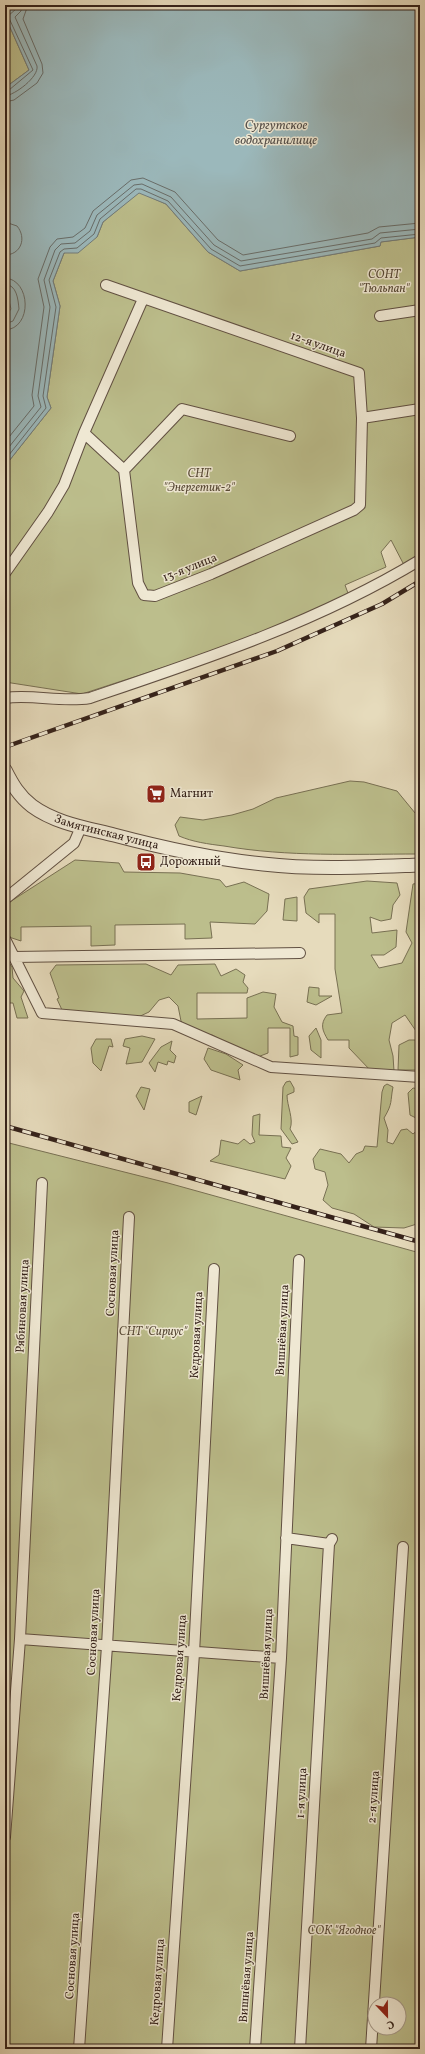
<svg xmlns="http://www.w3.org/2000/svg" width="425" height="2054" font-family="Vollkorn,serif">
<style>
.green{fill:#bcbe8c;stroke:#787053;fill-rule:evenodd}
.water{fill:#9bb8bb;stroke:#727c7b}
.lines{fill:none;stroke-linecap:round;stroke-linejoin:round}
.shore{stroke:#686d6a;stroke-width:1}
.minor-casing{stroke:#615042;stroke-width:12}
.tertiary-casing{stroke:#615042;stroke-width:15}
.minor{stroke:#efe8d3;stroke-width:10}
.tertiary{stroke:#efe8d3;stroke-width:13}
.rail-casing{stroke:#35221a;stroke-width:4.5}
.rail{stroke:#efe8d3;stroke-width:3;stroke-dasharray:9;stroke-linecap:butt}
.labels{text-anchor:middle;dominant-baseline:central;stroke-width:3;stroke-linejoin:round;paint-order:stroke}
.park-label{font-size:12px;font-style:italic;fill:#574936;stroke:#efe8d3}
.street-label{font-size:12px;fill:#35221a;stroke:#efe8d3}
.poi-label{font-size:12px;fill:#35221a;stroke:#efe8d3;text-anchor:start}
.water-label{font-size:13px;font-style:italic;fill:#544f4a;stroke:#efe8d3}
</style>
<rect width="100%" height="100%" fill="#e6dbbc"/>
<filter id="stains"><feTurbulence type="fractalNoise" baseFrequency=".005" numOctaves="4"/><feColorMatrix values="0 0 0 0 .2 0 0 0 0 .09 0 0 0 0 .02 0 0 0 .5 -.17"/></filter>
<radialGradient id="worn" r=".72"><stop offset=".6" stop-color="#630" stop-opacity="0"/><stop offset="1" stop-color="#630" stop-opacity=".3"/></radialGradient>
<path class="green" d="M5 16 29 70 6 87 5 91Z
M139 192 166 204 208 252 240 271 380 246V242L420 237V555L404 565 391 540 381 552 386 567 345 585 349 596 303 617 186 660 82 694 5 682V466L51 408 47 397 60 306 53 281 64 253 97 237 103 222Z
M350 781 364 782 397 791 420 819V852L418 854C353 854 288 857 224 846 208 844 193 842 179 836L175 825 180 817 203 820 232 815 253 809 276 798Z
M75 860 119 863 124 872 180 873 220 880 226 887 244 882 269 894 267 911 255 924 210 922 212 938 185 939V924L115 925V945L91 946V926L21 927V941L9 937 5 928V905Z
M367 881 397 883 400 895 393 905 391 919 381 921 370 917 372 933 397 930 396 947 384 955H371L379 968 402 963 412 943 406 932 413 884 420 883V1031H416L405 1015 392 1023 389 1040 393 1056 394 1071H371L349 1048V1040H328C322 1030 320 1024 327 1015L342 1013 335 969V914H319V923L306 913 304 897 309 889Z
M297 897V921L283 920 285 899Z
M5 957 12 967 13 978 24 991 21 997 28 1018H17L13 1003H5Z
M146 964 171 975 178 965 215 964 221 976 236 969 245 975 243 982 248 988 247 993H197V1019L247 1018V998L263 992 276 994 274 1007 282 1022 293 1026 294 1036 298 1037V1055L290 1057V1028H268V1053L255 1058 212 1035 192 1032 181 1021 178 1006 169 997 159 1000 149 1012 136 1018 62 1010 57 999 59 998 50 973 56 965Z
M309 987 319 988V996H332L316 1005 307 1002Z
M316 1028 321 1040V1058L311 1050 309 1036Z
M142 1036 155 1039 142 1062 126 1064 130 1048 123 1046 125 1039Z
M96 1039H111L113 1047 109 1046 101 1071 93 1063 91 1048Z
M409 1040H420V1070H398L399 1045Z
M172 1041 170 1050 176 1056 174 1063 168 1061 167 1065 158 1062 155 1072 149 1063 161 1047Z
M208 1048 226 1054 243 1065 238 1070 240 1080 211 1070 204 1059Z
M290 1081 294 1088V1092L287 1095C287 1106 294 1119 290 1129L298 1142 292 1144 281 1129 283 1087 286 1082Z
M387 1084 393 1087C390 1102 393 1103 384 1118L388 1130 387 1142 393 1144 401 1130 407 1129 413 1134 420 1128V1223L404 1228 374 1227 354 1214 332 1208 323 1200 328 1185 325 1172 315 1169 313 1159 320 1149 341 1154 349 1163 356 1154 363 1151 365 1146 377 1147 382 1092 384 1086Z
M141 1087 150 1089 144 1110 136 1096Z
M413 1088 420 1089V1127L418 1119 410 1115 408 1093Z
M202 1096 196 1115 189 1112V1102Z
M260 1114 259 1135 281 1136 282 1147 291 1148 286 1158 291 1166 285 1179 210 1161 219 1155 221 1140 238 1144 244 1139 250 1144 255 1142 252 1135 253 1116Z
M5 1142 168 1183 420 1253V2049H5ZM375 2004H399V2028H375Z"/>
<path class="water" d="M15 5H420V237L381 242 380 246 240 271 208 252 166 204 139 193 103 222 97 237 78 253H64L53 281 60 306 47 397 51 408 5 466V317L11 309 5 285V242L7 239 5 227V91L6 87 29 70 5 16V12Z"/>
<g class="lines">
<path class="shore" d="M5 91 9 90 33 70 8 16 16 9 17 5
M5 96C15 95 39 77 37 66L15 17 21 11 22 5
M5 102 14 100 37 83 43 73 42 64 23 19 28 5
M5 222 17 226C27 238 21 255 5 255
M5 278C31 279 33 329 5 330
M5 284C17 285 18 299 19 309L13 321 5 324
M5 442 34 406 32 395 44 307 38 279 50 247 57 239 73 237 85 228 93 211 131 180 143 178 175 192 218 240 243 255 368 233 379 227 420 223
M5 452 41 407 38 396 50 307 44 280 55 250 61 244 75 243 90 231 97 215 134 185 142 184 171 197 214 245 241 261 372 239 380 233 420 229
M5 460 46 408 43 396 56 307 49 280 60 252 64 249 77 248 94 234 100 219 136 189H141L168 201 211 249 240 266 375 243 381 238 420 234"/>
<g class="minor-casing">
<path id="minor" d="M106 285 359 373 362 418 360 505 354 510 211 574 155 596 144 595 138 583 124 470
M380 316 420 310
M362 418 420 409
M84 433 124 470 182 409 290 436
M5 573 48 512 64 485 84 433 143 299
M5 698C34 694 62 703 90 698 203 660 318 622 420 560
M5 899 74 843 81 827
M5 939 42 1013 173 1024 271 1067 420 1077
M14 957 300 953
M286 1538 329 1544
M20 1639 281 1658
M5 1837 20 1639 42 1183
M79 2049 107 1646 129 1217
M167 2049 194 1653 214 1269
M255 2049 281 1658 299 1260
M300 2049 329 1544 332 1539
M371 2049 403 1547"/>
</g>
<g class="tertiary-casing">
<g id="tertiary">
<path id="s1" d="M5 770C12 784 19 796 32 806 55 823 86 828 114 835 163 848 213 859 263 864 315 870 368 867 420 865"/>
</g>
</g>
<use href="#minor" class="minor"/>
<use href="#tertiary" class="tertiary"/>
<g class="rail-casing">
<path id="rail" d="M5 747 277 651 382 604 420 581
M5 1126 420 1242"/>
</g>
<use href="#rail" class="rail"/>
</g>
<defs>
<g id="supermarket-square" transform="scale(1)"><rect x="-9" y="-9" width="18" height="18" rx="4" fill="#8f2418" stroke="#efe8d3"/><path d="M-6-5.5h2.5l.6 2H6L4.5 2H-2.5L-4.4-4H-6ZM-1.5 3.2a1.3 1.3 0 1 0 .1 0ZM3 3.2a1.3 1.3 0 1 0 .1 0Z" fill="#fff"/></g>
<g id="bus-square" transform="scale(1)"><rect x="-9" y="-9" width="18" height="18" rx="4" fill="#8f2418" stroke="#efe8d3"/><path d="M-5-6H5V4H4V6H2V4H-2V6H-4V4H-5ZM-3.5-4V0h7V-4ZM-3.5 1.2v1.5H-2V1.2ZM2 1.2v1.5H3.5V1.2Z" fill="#fff"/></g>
</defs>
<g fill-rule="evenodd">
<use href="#supermarket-square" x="156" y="794"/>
<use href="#bus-square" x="146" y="862"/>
</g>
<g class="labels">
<g class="park-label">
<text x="384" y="275">СОНТ<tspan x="384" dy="14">"Тюльпан"</tspan></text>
<text x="199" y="474">СHТ<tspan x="199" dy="14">"Энергетик-2"</tspan></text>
<text x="153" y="1332">СНТ "Сириус"</text>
<text x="344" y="1931">СОК "Ягодное"</text>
</g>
<g class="street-label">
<text transform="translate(318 345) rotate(19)">12-я улица</text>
<text transform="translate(190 568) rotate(-22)">13-я улица</text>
<text stroke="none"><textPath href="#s1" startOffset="125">Замятинская улица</textPath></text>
<text transform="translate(113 1273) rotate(-87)">Сосновая улица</text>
<text transform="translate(23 1306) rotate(-87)">Рябиновая улица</text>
<text transform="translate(283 1330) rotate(-87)">Вишнёвая улица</text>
<text transform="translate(197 1335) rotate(-87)">Кедровая улица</text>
<text transform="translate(94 1632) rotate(-87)">Сосновая улица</text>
<text transform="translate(267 1654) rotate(-87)">Вишнёвая улица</text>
<text transform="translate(180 1658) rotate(-86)">Кедровая улица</text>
<text transform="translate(302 1793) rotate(-87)">1-я улица</text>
<text transform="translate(374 1797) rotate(-86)">2-я улица</text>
<text transform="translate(73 1956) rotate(-86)">Сосновая улица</text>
<text transform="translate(247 1977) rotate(-86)">Вишнёвая улица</text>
<text transform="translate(158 1982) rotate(-86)">Кедровая улица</text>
</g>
<g class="poi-label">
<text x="170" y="794">Магнит</text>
<text x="160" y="862">Дорожный</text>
</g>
<g class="water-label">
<text x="276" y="126">Сургутское<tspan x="276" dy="15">водохранилище</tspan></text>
</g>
</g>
<rect width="425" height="2054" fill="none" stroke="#e6dbbc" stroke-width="20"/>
<rect x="6" y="6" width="413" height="2042" fill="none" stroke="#35221a" stroke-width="2"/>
<rect x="10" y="10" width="405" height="2034" fill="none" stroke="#35221a"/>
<g transform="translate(387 2016) rotate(158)"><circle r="19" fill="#efe8d3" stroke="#a59989"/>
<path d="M0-3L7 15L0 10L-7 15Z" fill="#8f2418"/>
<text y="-6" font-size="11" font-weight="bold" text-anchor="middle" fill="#35221a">С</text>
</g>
<rect width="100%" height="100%" filter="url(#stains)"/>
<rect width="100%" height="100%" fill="url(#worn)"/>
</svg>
